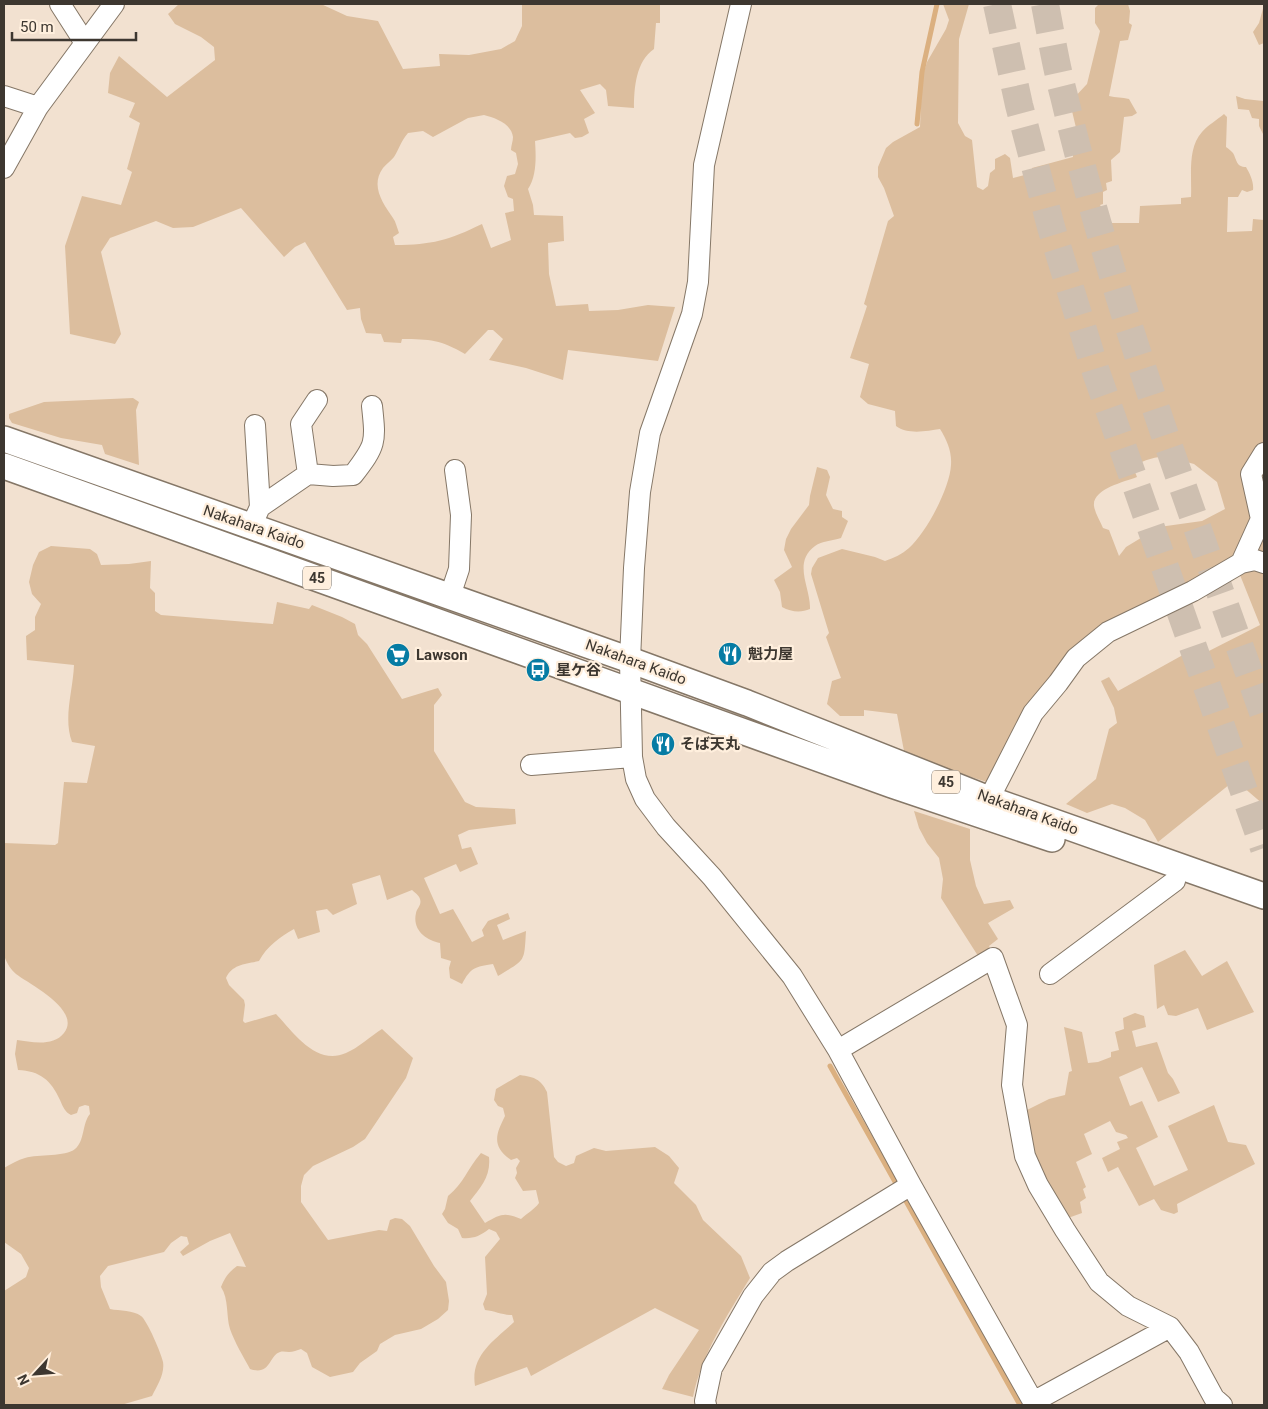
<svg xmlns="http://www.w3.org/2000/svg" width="1268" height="1409" font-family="Roboto,'Noto Sans JP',sans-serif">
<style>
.green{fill:#dcbe9e;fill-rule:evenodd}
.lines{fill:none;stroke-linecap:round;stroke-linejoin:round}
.stream{stroke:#dbb080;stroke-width:5}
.highway-tunnel{stroke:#cebfb0;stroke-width:28;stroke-dasharray:28 14;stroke-linecap:butt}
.minor-casing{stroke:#857767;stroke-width:22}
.major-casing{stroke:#857767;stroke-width:28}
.minor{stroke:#fff;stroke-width:20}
.major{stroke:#fff;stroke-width:25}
.labels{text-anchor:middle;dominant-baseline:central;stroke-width:4.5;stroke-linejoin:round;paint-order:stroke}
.shield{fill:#ffefdd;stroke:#776e64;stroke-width:1}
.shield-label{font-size:14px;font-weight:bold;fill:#3d3730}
.street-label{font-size:15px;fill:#3d3730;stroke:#ffefdd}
.poi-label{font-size:15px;font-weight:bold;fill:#3d3730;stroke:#ffefdd;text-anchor:start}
</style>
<rect width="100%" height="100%" fill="#f2e1d0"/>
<path class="green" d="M179 4H321L347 16 378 21 403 69 440 66 439 54 469 55 501 49 515 41 522 26V4H660V23H656L654 49C636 61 634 88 634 108L608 106 606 90 600 84 580 90 595 113 584 119 589 133 582 137 575 138 570 133 535 141C536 155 537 176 528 189L533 205 534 215 563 216 564 241 548 243 549 274 556 306 588 304 589 311 618 310 648 305 675 307 658 361 568 350 563 380 526 368 489 360 503 339 493 330H488L465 354C441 340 430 339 402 339L401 343 384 342 381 334 366 333 361 319 360 308 347 310 305 242 295 247 284 257 241 208 193 227 173 228 156 221 110 238 101 252 121 334 115 344 70 334 65 246 82 196 121 205 132 172 127 169 140 123 129 117 135 103 108 93 110 73 119 56 167 97 215 60 214 47 201 37 175 24 168 14ZM484 115C495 118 511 123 513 137 513 141 511 146 511 150L516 153 518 164 515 174 507 176 504 186 508 197 513 199 514 211 505 213 511 240 491 248 482 224C449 240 432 245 395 245L393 237 399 233C397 228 396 222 393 218 383 203 370 186 383 168 386 164 391 161 394 157 399 149 401 141 408 133L423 131 433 137 468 118Z
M943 4H969L959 39 958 123 965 136 972 140 977 187 983 190 988 186 990 173 995 169V159L1005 154 1010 158 1013 178 1032 173V168L1073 157 1072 143 1077 132 1072 111V100L1087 84 1100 31 1095 23V8L1099 4H1128L1130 11 1129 23 1132 25 1128 40 1120 41 1109 96C1116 98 1122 97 1129 99L1137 113 1132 116 1124 117 1120 152 1111 160 1112 181 1106 183 1107 190 1103 192V204L1100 205 1112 223H1139L1140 206 1181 204V198L1191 197C1192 177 1187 148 1202 132 1208 125 1217 120 1224 114L1227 117 1226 147C1229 149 1231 151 1233 153 1237 160 1236 167 1246 167 1250 174 1254 182 1253 190L1247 192 1242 190 1238 197H1228L1227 232 1252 231 1253 219 1264 220V450L1250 473 1264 512V805L1235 780 1158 842 1145 820 1125 808 1112 804 1087 813 1066 804 1096 779 1109 729 1117 723 1114 708 1101 681 1109 677 1118 691 1199 646 1203 654 1260 625 1240 575 1116 622 990 783 921 761 904 751 897 714 864 710V716H840L827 704 832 681 841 678 826 637 829 633 811 574 812 568 818 558 842 549 875 557 885 561C894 558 902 554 909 548 926 533 950 488 951 465 952 452 947 440 940 429 927 431 908 435 896 426L895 411 868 404 860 397 869 364 850 358 867 306 864 304 888 221 894 216 884 188 878 177V167L886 148 893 142 920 127 922 78 927 62 946 29 949 20ZM1169 456 1174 464 1183 461 1194 464 1217 482 1225 509 1202 521 1159 527 1126 547 1119 556 1109 530 1103 528C1100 521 1095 513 1094 506 1092 489 1124 482 1137 477L1133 467C1145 459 1155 457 1169 456Z
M1264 5V43L1259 45 1253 32 1259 23Z
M1236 96 1245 99 1263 101 1264 136 1259 126V119L1252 118 1249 110 1238 109Z
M133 398 139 402 136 410 139 465 105 454 102 445 61 438 12 423 9 418V414L44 402Z
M817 467 827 470 830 477 826 495 833 509 842 511V517L848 521 841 538C832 541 822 541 815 546 792 563 811 588 810 609 801 613 791 612 782 607L780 592 774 580 792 567 784 550 786 539 791 529 809 505 810 496Z
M51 546 90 549 97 554 101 565 129 564 151 561 150 588 155 593V611L161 615 273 624 277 602 309 609 312 605 342 617 355 624 358 635 367 644 402 699 438 688 442 695 434 705V751L465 802 476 807 515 809 516 824 469 830 458 835 462 849 471 847 478 864 460 872 456 864 424 878 440 914 453 909 472 942 484 936 482 930 488 921 508 913 510 919 497 925 503 940 526 931C524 963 526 959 498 976L493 964C475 967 471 967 462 984L450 978 449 968 451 961 441 958 440 943C426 940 412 930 416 913 417 908 422 905 420 899 419 895 414 892 412 890L387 900 380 875 352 884 357 904 333 915 327 909 316 911 320 932 298 939 294 929C280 937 267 946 259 961 246 964 232 964 226 978L229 985 244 1000 245 1005 243 1021 245 1023 276 1014C294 1033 316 1066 346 1053 358 1048 371 1036 382 1029L413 1058 406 1078 365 1139 353 1147 313 1166 304 1175 301 1186V1202L328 1240 379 1230 387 1231 390 1220 395 1218 402 1219 410 1226 434 1266 446 1282 449 1301 448 1310 438 1319 421 1329 395 1335 380 1344 377 1351 360 1363 353 1372 330 1377 312 1367 307 1353 301 1349C297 1350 293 1352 289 1352 286 1352 283 1351 280 1352 269 1355 271 1376 250 1369 243 1356 235 1343 230 1329 226 1316 229 1299 221 1287 225 1277 229 1272 237 1266L246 1267 230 1233 210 1241 183 1256 180 1252 189 1244 187 1237 181 1236 171 1243 164 1252 108 1266 100 1276 101 1287 110 1309C120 1311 133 1310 141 1316 147 1320 162 1355 163 1362 165 1374 157 1386 152 1396L121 1405H4V1291L26 1277 29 1268 21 1254 4 1242V1168C11 1164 18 1160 25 1158 39 1154 65 1157 75 1149 85 1141 82 1123 90 1114L89 1106 85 1105 79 1107 77 1113 71 1115C65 1112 63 1107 60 1100 51 1080 40 1071 18 1070L15 1054 17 1040C31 1042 53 1047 64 1033 82 1010 29 984 16 974 11 970 7 963 5 958 2 949 4 937 4 928 4 900 4 871 4 843L55 845 58 843 64 782 87 783 95 746 72 742C63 718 73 691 74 665L27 660 26 636 35 630V617L41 604 32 594 29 582 33 565 39 552Z
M914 811 970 829V860L976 886 984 904 1010 900 1014 908 988 923 998 939 989 946 992 952 980 959 941 898 943 879 939 858 927 843 919 828Z
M1185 950 1202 976 1227 961 1254 1012 1207 1030 1198 1008 1176 1016 1168 1015 1164 1005 1157 1009 1154 965Z
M1135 1013 1144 1016 1146 1027 1132 1031 1136 1047 1157 1042 1168 1073 1173 1079 1180 1093 1158 1102 1142 1067 1119 1077 1130 1106 1142 1101 1158 1137 1136 1148 1154 1186 1188 1170 1168 1126 1214 1105 1228 1142 1246 1145 1255 1164 1177 1204 1178 1212 1174 1214 1161 1210 1154 1199 1139 1206 1118 1167 1108 1172 1102 1158 1120 1149 1117 1142 1128 1138 1126 1135 1116 1132 1110 1121 1084 1134 1092 1154 1076 1162 1086 1187 1083 1189 1086 1198 1080 1202 1082 1213 1068 1218 1039 1171 1023 1112 1049 1099 1065 1095 1069 1072 1072 1071 1064 1027 1082 1032 1088 1063 1098 1062 1111 1057V1052L1119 1050 1115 1032 1124 1029 1123 1018Z
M520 1075C534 1077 541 1079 547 1092L554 1157 558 1162 566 1166 574 1163 576 1156 594 1148 606 1151 655 1147 669 1156 679 1168 674 1183 696 1205 703 1220 741 1256 750 1278C727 1316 702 1353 693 1397L662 1389 669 1375 699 1330 655 1308 531 1376 527 1367 475 1386C470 1355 495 1340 514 1322L512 1315C502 1315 495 1311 485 1310L483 1304 487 1294 485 1257 500 1239 496 1232 489 1229C480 1236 473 1239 462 1238L458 1229 448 1223 442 1214 445 1209 448 1196C464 1183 467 1169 481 1153L489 1157C491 1176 481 1187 470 1201L485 1223C501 1214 504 1212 521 1219 527 1213 534 1210 539 1203L536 1190 523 1191 515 1178 517 1173 516 1168 520 1161 517 1158 511 1160C491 1146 496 1134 505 1116L503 1108 498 1106 494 1100 496 1089Z"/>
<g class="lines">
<path class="stream" d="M917 124 922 72 937 4
M830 1066 898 1187
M902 1194 1020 1405"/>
<path class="highway-tunnel" d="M997 4 1019 105 1051 227 1096 372 1264 848
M1045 4C1051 35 1056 66 1064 96 1114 307 1192 511 1264 715"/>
<g class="minor-casing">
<path id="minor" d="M60 4 85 43
M741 4 704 165 698 282 692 314 650 433 640 492 634 568 630 660 632 757 636 779 645 799 666 827 712 877 792 976 838 1050 911 1185 1035 1405
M4 96 38 107
M4 168 38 107 114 4
M255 425 260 507
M308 474 301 424 317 400
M251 527 260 507 308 474 333 476 353 475C376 445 376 443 372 406
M1241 563 1261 519 1251 474 1264 453
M450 596 459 569 461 515 455 470
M531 765 632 757
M989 799 1033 713 1058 683 1076 658 1108 632 1193 591 1241 563 1255 560 1264 563
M1050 974 1175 881
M838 1050 993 958 1017 1025 1012 1085 1025 1156 1038 1185 1065 1230 1099 1282 1128 1306 1170 1327 1189 1352 1214 1398 1222 1405
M1033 1402 1170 1327
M706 1405 705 1401 712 1368 753 1296 772 1272 787 1261 911 1185"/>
</g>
<g class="major-casing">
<path id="major" d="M4 439 630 660 747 703 989 799 1264 896
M4 466 892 785 1052 839"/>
</g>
<use href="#minor" class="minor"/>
<use href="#major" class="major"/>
</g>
<defs>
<g id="restaurant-disc" transform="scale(1.25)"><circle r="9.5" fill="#067ca4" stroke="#ffefdd"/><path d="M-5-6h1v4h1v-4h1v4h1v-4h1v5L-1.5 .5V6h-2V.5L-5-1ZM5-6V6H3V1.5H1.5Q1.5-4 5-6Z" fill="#fff"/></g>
<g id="supermarket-disc" transform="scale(1.25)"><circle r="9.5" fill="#067ca4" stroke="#ffefdd"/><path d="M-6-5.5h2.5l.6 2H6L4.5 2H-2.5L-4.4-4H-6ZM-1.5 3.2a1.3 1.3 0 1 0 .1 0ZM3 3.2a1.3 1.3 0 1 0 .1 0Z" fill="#fff"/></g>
<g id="bus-disc" transform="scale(1.25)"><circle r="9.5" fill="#067ca4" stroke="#ffefdd"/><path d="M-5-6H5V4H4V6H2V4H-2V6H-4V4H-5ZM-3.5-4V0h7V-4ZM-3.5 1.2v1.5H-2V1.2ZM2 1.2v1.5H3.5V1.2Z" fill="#fff"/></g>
</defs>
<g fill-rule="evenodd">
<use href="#restaurant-disc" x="730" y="654"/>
<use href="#supermarket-disc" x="398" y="655"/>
<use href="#bus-disc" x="538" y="670"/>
<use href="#restaurant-disc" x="663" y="744"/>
</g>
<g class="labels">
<g class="shield">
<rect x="303" y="566.5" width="28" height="23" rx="4"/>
<rect x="932" y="770.5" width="28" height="23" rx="4"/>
</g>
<g class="shield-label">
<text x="317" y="578">45</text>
<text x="946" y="782">45</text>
</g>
<g class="street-label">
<text transform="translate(254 527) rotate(19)">Nakahara Kaido</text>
<text transform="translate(636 662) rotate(20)">Nakahara Kaido</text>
<text transform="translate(1028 812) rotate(20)">Nakahara Kaido</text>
</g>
<g class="poi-label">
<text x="748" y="654">魁力屋</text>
<text x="416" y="655">Lawson</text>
<text x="556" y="670">星ケ谷</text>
<text x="680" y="744">そば天丸</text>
</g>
</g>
<rect width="1268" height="1409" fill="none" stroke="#3d3730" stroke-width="10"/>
<g transform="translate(35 1374) rotate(244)" stroke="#ffefdd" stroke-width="4" paint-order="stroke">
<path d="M0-4L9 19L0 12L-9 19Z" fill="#3d3730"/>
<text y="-8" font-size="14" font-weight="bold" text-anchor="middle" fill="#3d3730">N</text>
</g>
<path d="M12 32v8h124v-8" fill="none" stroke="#3d3730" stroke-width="2.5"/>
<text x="20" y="32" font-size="15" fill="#3d3730" stroke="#ffefdd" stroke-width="4" paint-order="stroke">50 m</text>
</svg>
